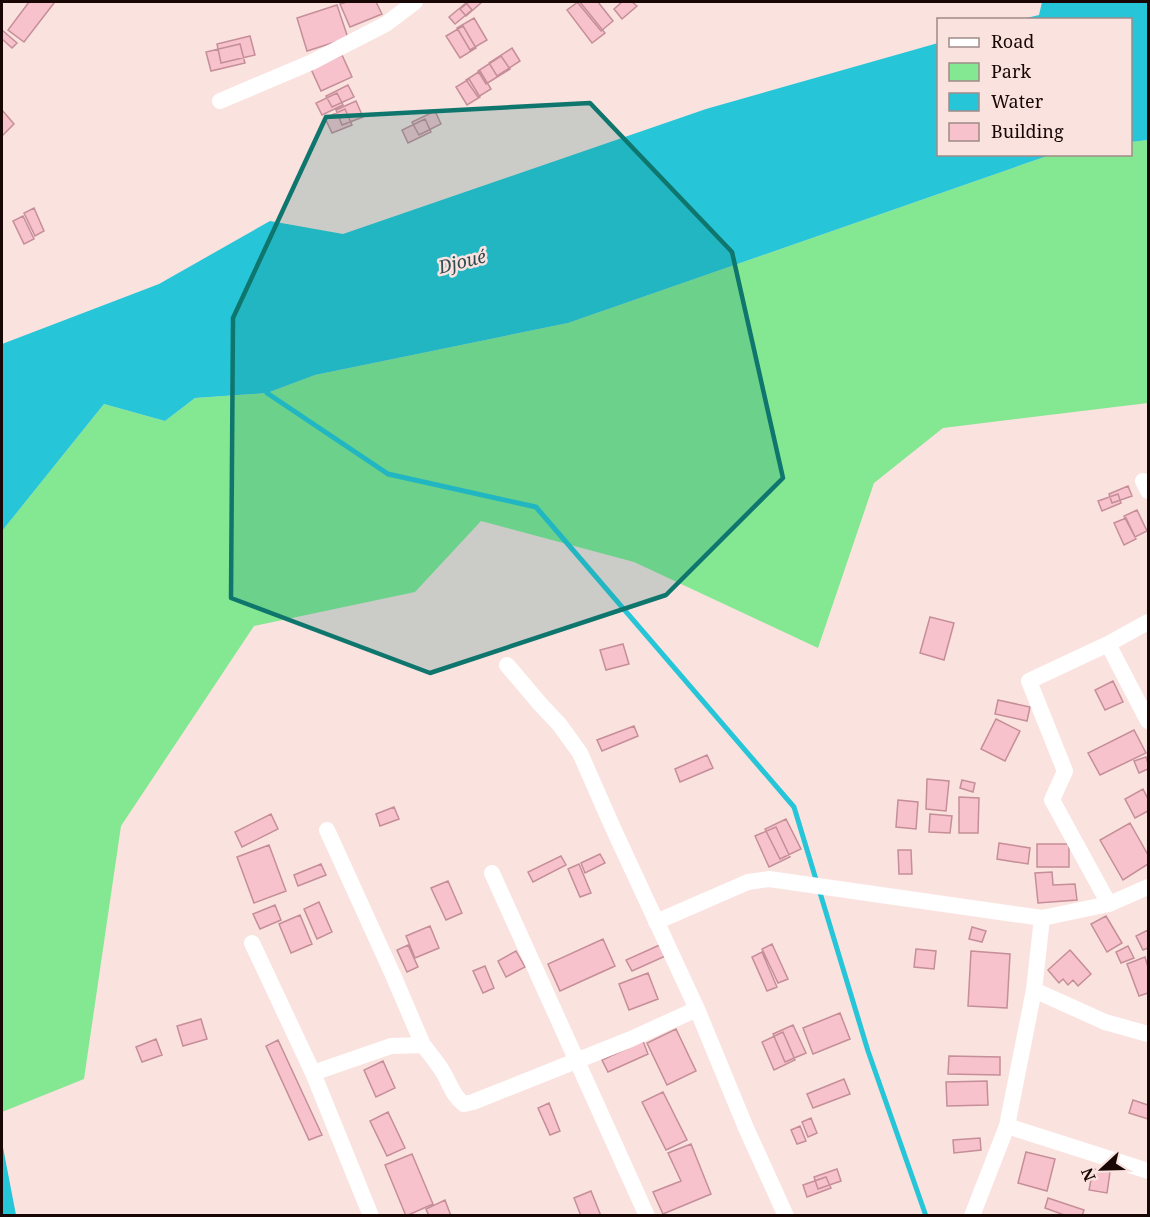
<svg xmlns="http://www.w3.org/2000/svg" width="1150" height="1217" font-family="'Noto Serif',serif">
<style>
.green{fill:#84e892}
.water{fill:#26c6d8}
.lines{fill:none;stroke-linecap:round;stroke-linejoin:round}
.stream{stroke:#26c6d8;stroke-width:5}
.building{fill:#f7c2cb;stroke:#c58e98;stroke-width:1.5}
.street{stroke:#fff;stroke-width:16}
.marked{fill:#0f766e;fill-opacity:0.2;stroke:#0f766e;stroke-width:4.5;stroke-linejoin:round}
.labels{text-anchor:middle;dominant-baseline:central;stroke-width:5;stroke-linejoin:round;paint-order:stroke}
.water-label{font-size:18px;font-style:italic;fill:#2e4c51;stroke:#fae2df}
</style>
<rect width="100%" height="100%" fill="#fae2df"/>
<path class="green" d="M1148 140V403L943 428 874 483 818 648 634 562 481 521 415 592 254 626 121 826 84 1079 2 1112V531L104 404 165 421 195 398 267 393 315 375 568 323 1050 155 1130 154 1131 142Z"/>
<path class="water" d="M1042 2H1148V140L1131 142 1130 20 1022 19 1039 15Z
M938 43V154L1050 155 568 323 315 375 267 393 195 398 165 421 104 404 2 531V344L159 284 270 221 343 234 706 109Z
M2 1142 16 1215H2Z"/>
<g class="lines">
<path class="stream" d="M265 386 267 393 388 474 536 507 794 807 868 1051 926 1216"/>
</g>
<path class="building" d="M29 2H53L54 3 24 42 8 30Z
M347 2H376L382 14 350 27 340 4Z
M469 2H482L466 16 460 9Z
M578 2H580L605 33 592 43 567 10Z
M580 2H598L613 21 601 31 578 3Z
M622 2H632L637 6 622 19 614 9Z
M466 3 472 10 455 24 449 17Z
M337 5 348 38 307 51 297 18Z
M474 18 487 40 470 50 457 28Z
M463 26 476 48 460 58 446 36Z
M2 30 17 43 12 48 2 39Z
M250 36 255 55 221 63 217 44Z
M240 44 245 63 211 71 206 52Z
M512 48 520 61 497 76 489 63Z
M342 55 352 77 321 91 311 69Z
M501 56 510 69 486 84 478 71Z
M480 71 491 89 478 97 466 80Z
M469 79 480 97 467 105 456 87Z
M348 85 354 97 332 107 326 96Z
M337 93 343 105 322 115 316 103Z
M356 101 363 117 342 125 336 110Z
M345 109 352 125 332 133 325 118Z
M2 110 14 124 2 136Z
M435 111 441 124 419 135 412 122Z
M425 119 431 132 408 143 402 130Z
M34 208 44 231 35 236 24 213Z
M23 216 34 239 24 244 13 221Z
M1128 486 1132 496 1112 503 1109 494Z
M1118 494 1121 503 1102 511 1098 501Z
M1137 510 1147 531 1135 537 1124 516Z
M1126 518 1136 539 1124 545 1114 523Z
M930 617 954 623 944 660 920 653Z
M623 644 629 664 606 670 600 650Z
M1113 681 1123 702 1105 710 1095 690Z
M998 700 1030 707 1027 721 995 714Z
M996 719 1020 731 1005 761 981 749Z
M634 726 638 736 602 751 597 740Z
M1134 730 1146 753 1100 775 1088 753Z
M707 755 713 768 680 782 675 769Z
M1146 757 1148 763V769L1139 773 1134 761Z
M927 779 949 781 946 811 926 809Z
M962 780 975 783 973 792 960 788Z
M1143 789 1148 799V811L1135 818 1125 799Z
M959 797 979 798 978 833H959Z
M898 800 918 802 916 829 896 827Z
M394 807 399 819 380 826 376 814Z
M271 814 278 829 242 847 235 832Z
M930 814 952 816 950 833 929 832Z
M786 819 801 849 780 859 765 829Z
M1130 823 1148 855V864L1123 880 1100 840Z
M776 827 790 857 769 867 755 836Z
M999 843 1030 848 1028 864 997 859Z
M1037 844H1069V867H1037Z
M269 845 286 891 254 903 237 857Z
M898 850H911L912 874H899Z
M600 854 605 863 585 873 581 863Z
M561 856 566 865 533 882 528 872Z
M321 864 326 875 298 886 294 875Z
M579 864 591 893 580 897 568 869Z
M1052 872 1053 885 1075 884 1077 900 1038 903 1035 873Z
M448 881 462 913 446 920 431 888Z
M319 902 332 932 317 939 304 909Z
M275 905 281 920 260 929 253 914Z
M300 915 312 944 291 953 279 924Z
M1106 916 1122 943 1107 952 1091 924Z
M430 926 439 948 415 958 406 936Z
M972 927 986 931 982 942 969 939Z
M1148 930V948L1143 950 1136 936Z
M603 939 615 966 560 991 548 964Z
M664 943 670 954 632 971 626 960Z
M772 944 788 979 778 983 762 949Z
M408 945 418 967 407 972 397 950Z
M1128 946 1134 958 1121 963 1116 952Z
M916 949 936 951 934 969 914 967Z
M1070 950 1091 974 1078 986 1073 980 1068 985 1063 979 1059 983 1048 970Z
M516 951 525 967 506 977 498 961Z
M971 951 1010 954 1007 1008 968 1006Z
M762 952 777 987 767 991 752 957Z
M1145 957 1148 967V993L1139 996 1127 964Z
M485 966 494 988 483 993 473 971Z
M648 973 658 999 629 1010 619 984Z
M840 1013 850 1039 813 1054 803 1028Z
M201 1019 207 1039 183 1046 177 1026Z
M793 1025 806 1053 785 1062 773 1034Z
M676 1029 696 1071 667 1085 647 1043Z
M783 1032 795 1060 774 1070 762 1042Z
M156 1039 162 1055 142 1062 136 1047Z
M278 1040 322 1135 309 1140 266 1046Z
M643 1041 648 1054 608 1072 602 1060Z
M949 1056 1000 1057V1075L948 1074Z
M383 1061 395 1088 376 1097 364 1070Z
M844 1079 850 1094 813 1108 807 1094Z
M987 1081 988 1105 947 1106 946 1082Z
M663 1092 687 1140 666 1150 642 1102Z
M1133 1100 1148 1105V1119L1129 1113Z
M549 1103 560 1131 550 1135 538 1108Z
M388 1112 405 1148 387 1156 370 1121Z
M811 1118 817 1133 808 1137 802 1122Z
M800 1126 806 1141 797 1144 791 1130Z
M980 1138 981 1150 954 1153 953 1140Z
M691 1144 711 1194 663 1214 653 1192 681 1181 668 1153Z
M1026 1152 1055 1159 1047 1191 1018 1183Z
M412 1154 433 1204 406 1216 385 1165Z
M837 1169 841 1181 818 1189 814 1177Z
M1093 1169 1110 1172 1107 1193 1089 1190Z
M826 1177 831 1188 807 1197 803 1185Z
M591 1191 601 1216H581L574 1198Z
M1048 1198 1084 1210 1082 1216H1067L1045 1208Z
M445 1200 451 1216H429L426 1209Z"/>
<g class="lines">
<path class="street" d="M220 101 312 62 386 24 415 2
M1143 481 1148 491
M1108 644 1148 721
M507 665 541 705 559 724 580 753 613 828 697 1009 746 1128 786 1216
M327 830 393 975 423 1045
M492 873 647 1216
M1109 904 1052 800 1065 771 1029 681 1108 644 1148 622
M656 922 748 882 769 879 1042 918 1109 904 1148 887
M252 943 313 1073 371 1216
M1034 990 1105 1022 1148 1034
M313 1073 391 1046 423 1045C430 1054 437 1062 443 1072 450 1084 453 1096 464 1104L473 1102 631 1039 697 1009
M1007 1126 1148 1171
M972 1216 1007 1126 1034 990 1042 918"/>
</g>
<path class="marked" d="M590 103 732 252 783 478 666 595 430 673 231 598 233 318 326 117Z"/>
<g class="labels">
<g class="water-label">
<text transform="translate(462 261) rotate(-14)">Djoué</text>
</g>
</g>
<rect width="1150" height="1217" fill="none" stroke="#190705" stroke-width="6"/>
<rect x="937" y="18" width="195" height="138" fill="#fae2df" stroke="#a08a88" stroke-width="1.5"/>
<rect x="949" y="38" width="30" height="9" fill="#ffffff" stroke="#a08a88" stroke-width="1.5"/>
<text x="991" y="48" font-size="18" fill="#190705">Road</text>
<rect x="949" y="63" width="30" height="18" fill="#84e892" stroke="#a08a88" stroke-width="1.5"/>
<text x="991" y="78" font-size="18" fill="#190705">Park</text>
<rect x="949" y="93" width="30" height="18" fill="#26c6d8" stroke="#a08a88" stroke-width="1.5"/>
<text x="991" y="108" font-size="18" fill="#190705">Water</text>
<rect x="949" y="123" width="30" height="18" fill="#f7c2cb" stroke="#a08a88" stroke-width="1.5"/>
<text x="991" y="138" font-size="18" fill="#190705">Building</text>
<g transform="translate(1102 1169) rotate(248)" stroke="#fae2df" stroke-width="4.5" paint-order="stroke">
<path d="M0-4.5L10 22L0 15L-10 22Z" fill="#190705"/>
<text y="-9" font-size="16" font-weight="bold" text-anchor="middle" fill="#190705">N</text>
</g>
</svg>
